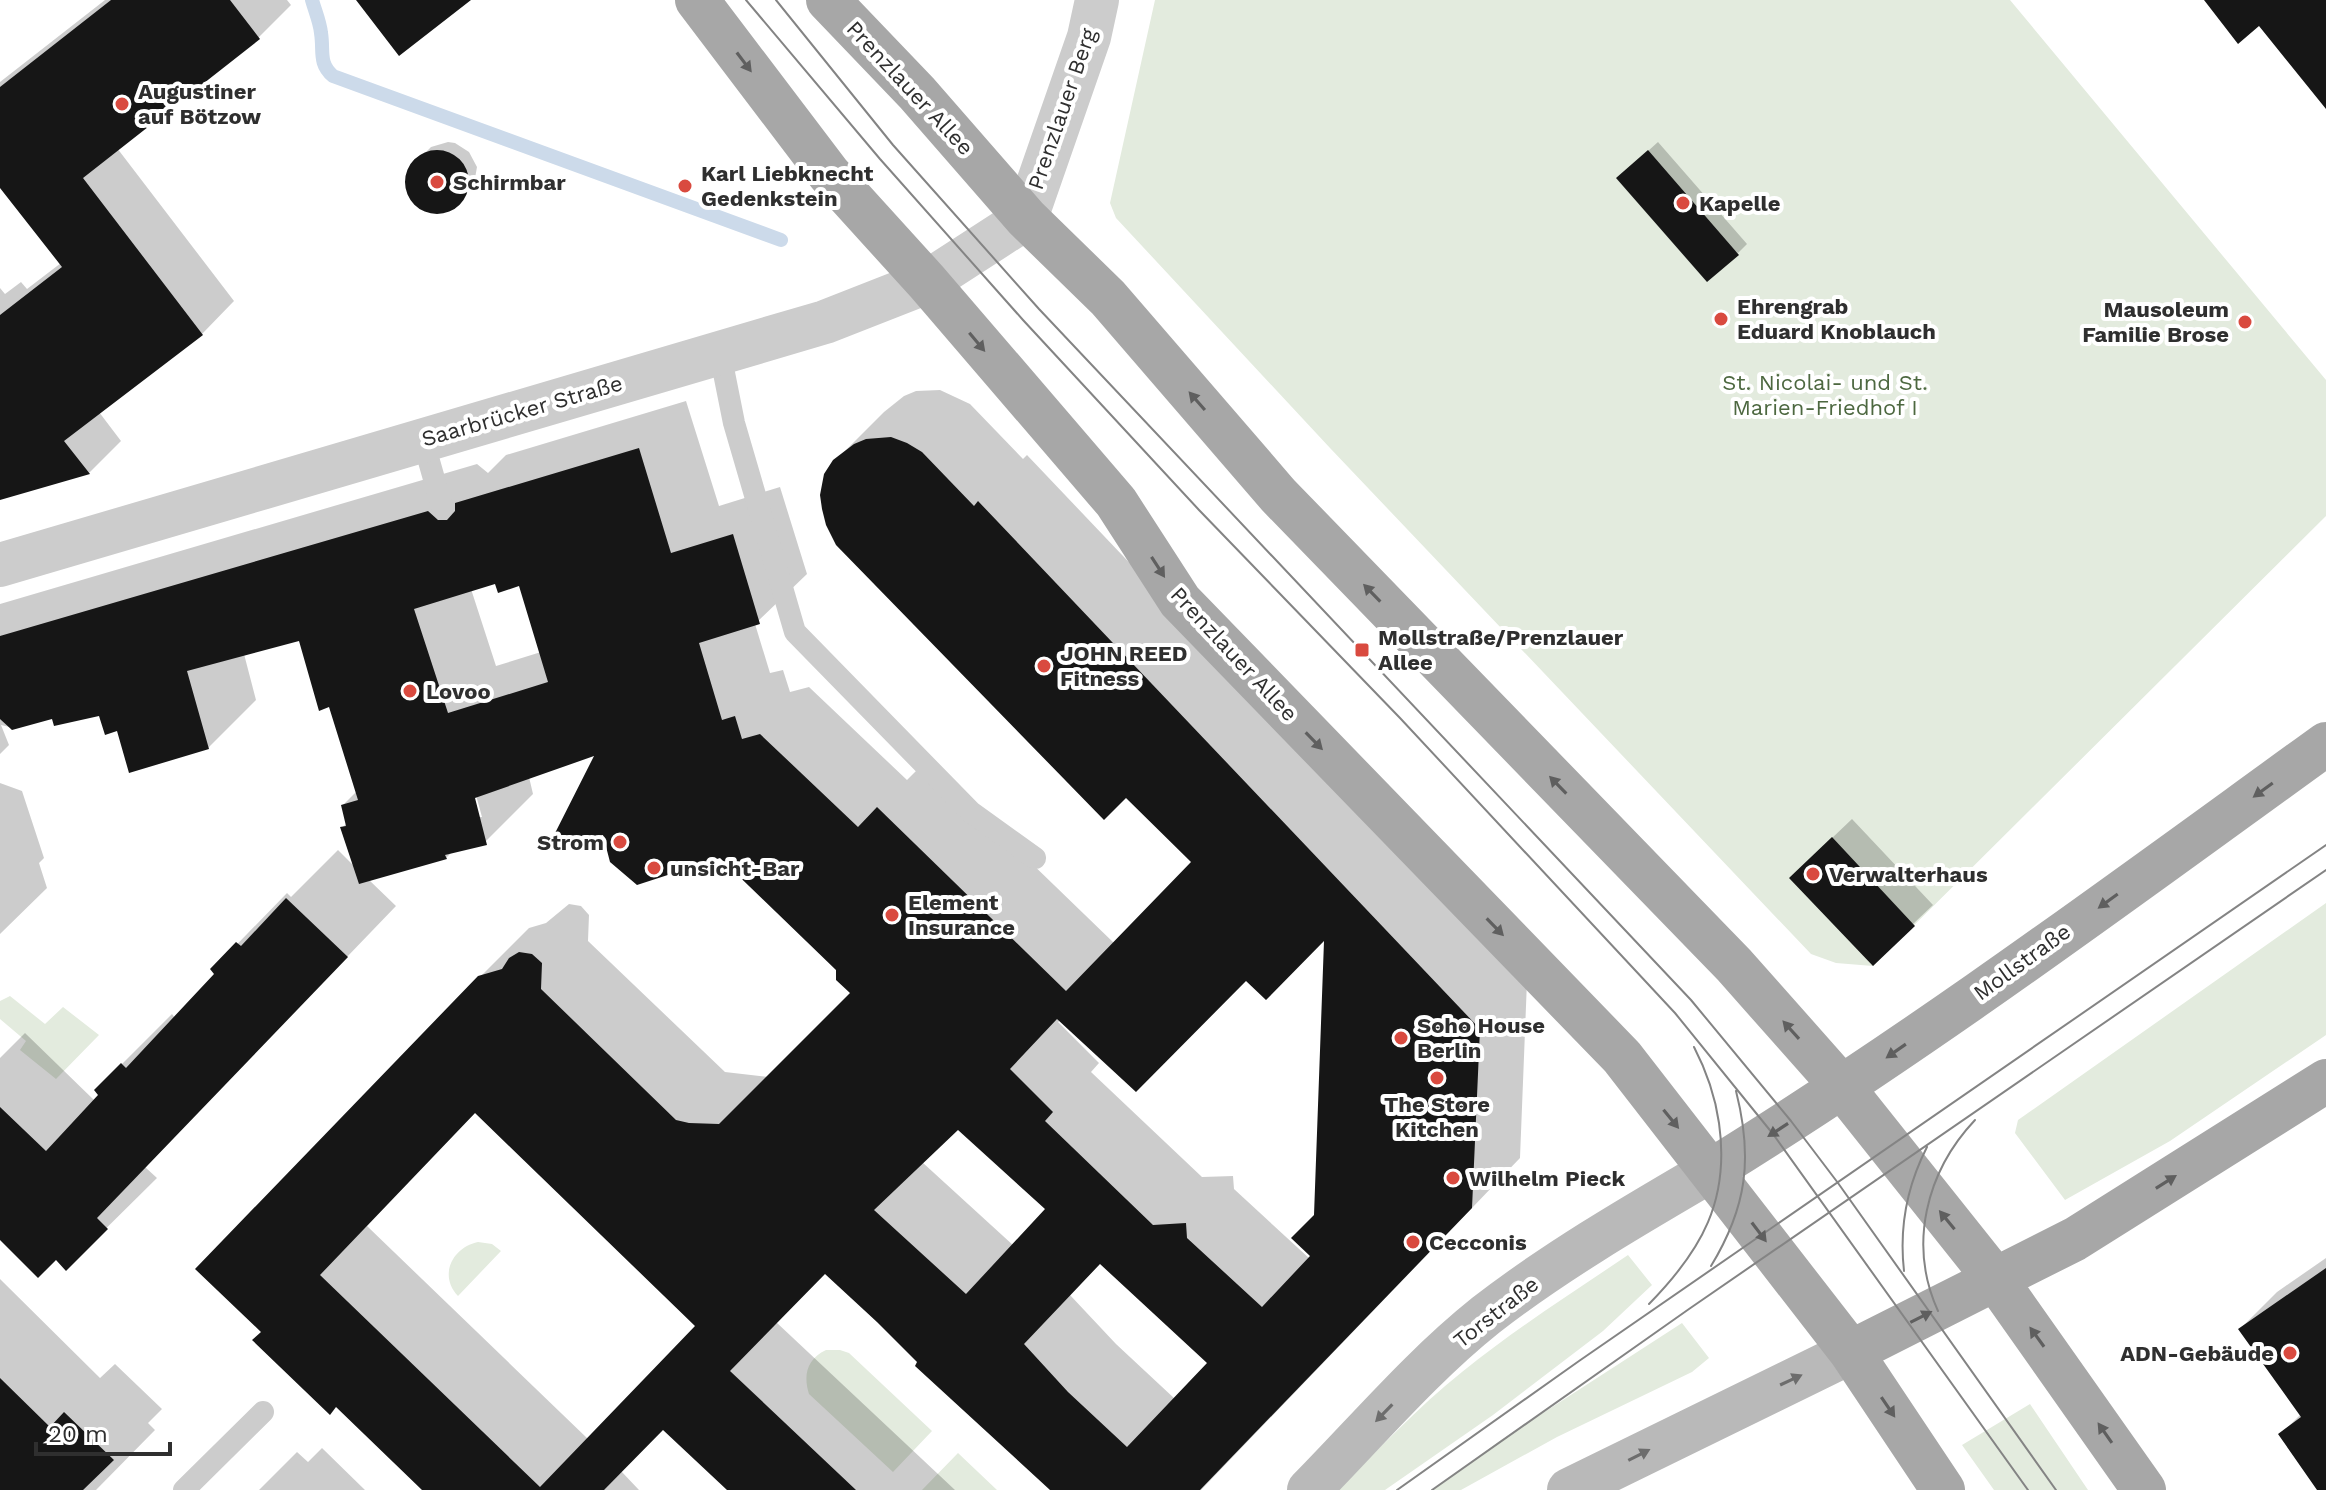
<svg xmlns="http://www.w3.org/2000/svg" width="2326" height="1490" font-family="'Work Sans',sans-serif">
<style>
.green{fill:#e3ebde}
.shadow{fill:#0003;fill-rule:evenodd}
.lines{fill:none;stroke-linecap:round;stroke-linejoin:round}
.stream{stroke:#ccdaea;stroke-width:14}
.building{fill:#161616;fill-rule:evenodd}
.service{stroke:#ccc;stroke-width:22}
.minor{stroke:#ccc;stroke-width:44}
.secondary{stroke:#b9b9b9;stroke-width:44}
.primary{stroke:#a7a7a7;stroke-width:44}
.tram{stroke:#848484;stroke-width:2}
.oneway{fill:#5f5f5f}
.oneway2{fill:#6d6d6d}
.poi-dot{fill:#d94a3f;stroke:#fff;stroke-width:3}
.labels{text-anchor:middle;dominant-baseline:central;stroke-width:8;stroke-linejoin:round;paint-order:stroke}
.street-label{font-size:22px;fill:#2f2f2f;stroke:#fff}
.poi-label{font-size:22px;font-weight:bold;fill:#2f2f2f;stroke:#fff;text-anchor:start}
.park-label{font-size:22px;fill:#4d6840;stroke:#fff}
</style>
<rect width="100%" height="100%" fill="#fff"/>
<path class="green" d="M1155 0H2010L2326 380V516L1873 966 1836 963 1811 954 1330 448 1116 218 1110 203Z
M2326 903V1035L2170 1141 2065 1200 2015 1133 2018 1120Z
M10 996 45 1024 63 1007 99 1035 56 1079 20 1050 26 1041 0 1019V1001Z
M478 1242 492 1244 501 1251 458 1296C438 1275 453 1247 478 1242Z
M1628 1255 1652 1285 1603 1331 1493 1415 1385 1490H1338C1378 1450 1418 1407 1462 1372 1515 1329 1572 1293 1628 1255Z
M1682 1323 1709 1358 1692 1372 1557 1437 1461 1490H1433L1501 1440Z
M826 1350H840L849 1353 932 1431 893 1472 809 1394C803 1375 807 1359 826 1350Z
M2030 1404 2088 1490H1994L1962 1445Z
M958 1453 997 1490H922Z"/>
<path class="shadow" d="M105 0H287L291 5 259 37 117 148 234 301 202 334 99 412 121 441 89 473 0 498V288L5 294 21 282 27 289 61 263 0 185V82Z
M448 142 455 143 469 152 477 167 474 184 452 209 434 212 416 204 411 196 408 178 421 157 431 147Z
M1658 142 1747 244 1738 253 1628 169Z
M940 390 970 404 1023 459 1027 455 1527 981 1520 1158 1201 1490H1053L825 1272 776 1322 955 1490H730L664 1428 621 1471 639 1490H425L263 1332 480 977 529 928 546 923 569 904 581 906 589 915 588 941 725 1072 769 1077 853 993 838 969 721 856 598 752 529 777 533 794 485 842 453 851 446 858 368 879 396 906 145 1167 157 1178 66 1268 56 1257 0 1238V1058L25 1033 95 1101 101 1095 96 1090 172 1014 175 1018 217 974 213 969 287 893 291 897 338 850 355 867 342 828 347 823 343 805 357 791 331 705 300 639 244 654 256 700 208 748 118 729 100 713 54 716 14 728 1 725 9 745 0 754V604L477 464 488 473 506 455 686 401 719 506 780 487 807 574 755 624 770 673 783 670 790 692 809 687 907 780 926 761 1115 944 1194 862 835 461 884 412 904 396 916 391ZM496 582 520 584 541 652 496 666 471 589ZM474 788 482 817H477L470 789ZM1326 937 1316 1216 1312 1256 1310 1259 1234 1189 1233 1176 1202 1177 1091 1072 1099 1063 1058 1022 1061 1020 1246 978ZM476 1112 698 1326 588 1439 367 1226ZM958 1127 1048 1208 1014 1246 922 1162ZM1101 1262 1210 1362 1175 1399 1116 1344 1070 1295Z
M0 783 22 791 44 858 39 863 47 888 0 934Z
M1852 819 1933 905 1913 924 1810 859Z
M2326 1258V1490H2320L2281 1434 2301 1414 2240 1329 2277 1292Z
M0 1279 100 1378 115 1364 162 1409 148 1423 155 1430 96 1490H0Z
M322 1448 365 1490H259L297 1452 308 1462Z"/>
<g class="lines">
<path class="stream" d="M312 0C315 11 320 22 321 33 324 51 318 63 333 76L781 240"/>
</g>
<path class="building" d="M111 0H230L260 39 83 178 203 335 64 441 90 474 0 500V315L62 267 0 188V87Z
M356 0H471L399 56Z
M2204 0H2326V109L2259 26 2238 44Z
M1648 150 1739 255 1707 282 1616 178Z
M405 182a32 32 0 1 1 64 0a32 32 0 1 1-64 0Z
M891 437 907 443 922 452 974 506 978 501 1480 1029 1472 1208 1200 1490H1050L915 1366 917 1362 877 1322 825 1274 730 1371 856 1490H727L663 1430 604 1490H422L336 1407 330 1415 252 1340 261 1332 195 1269 478 976 502 969 509 958 519 952 532 954 542 963 541 989 676 1120 689 1123 719 1124 850 993 836 980V970L720 858 637 885 610 862 603 835 547 849 594 756 475 798 487 845 445 855 447 859 359 884 340 827 346 826 341 805 358 800 329 707 319 711 299 641 187 671 209 749 129 773 117 731 105 735 99 716 54 726 52 719 12 730 0 719V636L428 511 438 520H447L455 511V503L639 448 671 553 733 534 760 624 699 643 722 720 735 716 742 739 760 734 858 827 877 807 1066 991 1191 862 1126 798 1104 820 836 545 826 525 822 509 820 495 824 474 833 460 854 444 866 439ZM495 584 498 593 519 586 548 682 448 713 414 609ZM1324 941 1314 1215 1291 1238 1310 1256 1262 1307 1187 1238 1186 1223 1153 1225 1045 1121 1053 1112 1010 1069 1057 1019 1136 1092 1246 981 1266 1000ZM475 1113 695 1326 540 1487 320 1275ZM958 1130 1045 1209 966 1294 874 1210ZM1100 1264 1207 1363 1127 1447 1068 1392 1024 1344Z
M1832 837 1915 926 1873 966 1789 878Z
M286 898 348 957 97 1218 108 1229 66 1271 56 1260 38 1278 0 1240V1107L46 1151 98 1095 94 1090 121 1063 126 1068 214 974 210 969 236 942 241 946Z
M2326 1268V1490H2317L2278 1434 2301 1417 2238 1329Z
M0 1378 50 1427 64 1412 114 1460 83 1490H0Z"/>
<g class="lines">
<path class="service" d="M720 353 734 423 795 632 971 812 1035 858
M423 440 442 507
M184 1490 263 1412"/>
<path class="minor" d="M0 565 825 322 927 282 1026 218 1089 37 1097 0"/>
<path class="secondary" d="M1309 1490C1367 1431 1422 1366 1486 1315 1557 1260 1635 1215 1712 1170
M1569 1490 1851 1352"/>
<path class="primary" d="M697 0 829 174 927 282 1116 502 1180 601 1622 1057 1851 1352 1943 1490
M828 0 917 93 1026 218 1108 298 1278 495 1734 965 1843 1088 1996 1280 2144 1490
M1712 1170C1924 1039 2124 890 2326 744
M1851 1352 2075 1239 2326 1081"/>
<path class="tram" d="M746 0 880 159 1023 320 1199 510 1400 718 1675 1013 1773 1134 2028 1490
M776 0 893 145 1039 309 1691 1000 1791 1121 1838 1183 2056 1490
M1711 1266C1747 1207 1753 1158 1736 1091
M1904 1271C1899 1227 1907 1186 1927 1147
M1649 1304C1702 1250 1730 1200 1719 1123 1715 1095 1707 1072 1694 1047
M1938 1311C1908 1245 1926 1172 1975 1120
M1397 1490 1579 1361 2326 845
M1432 1490 1689 1309 2326 870"/>
</g>
<defs><path id="oneway-solid" d="M-6-.8H1V-3.2L6.5 0L1 3.2V.8H-6Z" transform="scale(2)"/></defs>
<g class="oneway">
<use href="#oneway-solid" transform="translate(744 62) rotate(53)"/>
<use href="#oneway-solid" transform="translate(977 342) rotate(50)"/>
<use href="#oneway-solid" transform="translate(1197 401) rotate(-131)"/>
<use href="#oneway-solid" transform="translate(1158 567) rotate(57)"/>
<use href="#oneway-solid" transform="translate(1372 593) rotate(-134)"/>
<use href="#oneway-solid" transform="translate(1314 741) rotate(46)"/>
<use href="#oneway-solid" transform="translate(1558 785) rotate(-134)"/>
<use href="#oneway-solid" transform="translate(2263 790) rotate(144)"/>
<use href="#oneway-solid" transform="translate(2108 901) rotate(144)"/>
<use href="#oneway-solid" transform="translate(1495 927) rotate(46)"/>
<use href="#oneway-solid" transform="translate(1791 1030) rotate(-132)"/>
<use href="#oneway-solid" transform="translate(1896 1051) rotate(145)"/>
<use href="#oneway-solid" transform="translate(1671 1119) rotate(51)"/>
<use href="#oneway-solid" transform="translate(1778 1130) rotate(147)"/>
<use href="#oneway-solid" transform="translate(2166 1182) rotate(-32)"/>
<use href="#oneway-solid" transform="translate(1947 1220) rotate(-129)"/>
<use href="#oneway-solid" transform="translate(1759 1232) rotate(53)"/>
<use href="#oneway-solid" transform="translate(1921 1317) rotate(-27)"/>
<use href="#oneway-solid" transform="translate(2037 1337) rotate(-126)"/>
<use href="#oneway-solid" transform="translate(1888 1407) rotate(56)"/>
<use href="#oneway-solid" transform="translate(2105 1433) rotate(-125)"/>
</g>
<g class="oneway2">
<use href="#oneway-solid" transform="translate(1791 1380) rotate(-25)"/>
<use href="#oneway-solid" transform="translate(1384 1413) rotate(134)"/>
<use href="#oneway-solid" transform="translate(1639 1455) rotate(-27)"/>
</g>
<g class="poi-dot">
<circle cx="122" cy="104" r="8"/>
<circle cx="437" cy="182" r="8"/>
<circle cx="685" cy="186" r="8"/>
<circle cx="1683" cy="203" r="8"/>
<circle cx="1721" cy="319" r="8"/>
<circle cx="2245" cy="322" r="8"/>
<rect x="1354" y="642" width="16" height="16" rx="4"/>
<circle cx="1044" cy="666" r="8"/>
<circle cx="410" cy="691" r="8"/>
<circle cx="620" cy="842" r="8"/>
<circle cx="654" cy="868" r="8"/>
<circle cx="1813" cy="874" r="8"/>
<circle cx="892" cy="915" r="8"/>
<circle cx="1401" cy="1038" r="8"/>
<circle cx="1437" cy="1078" r="8"/>
<circle cx="1453" cy="1178" r="8"/>
<circle cx="1413" cy="1242" r="8"/>
<circle cx="2290" cy="1353" r="8"/>
</g>
<g class="labels">
<g class="street-label">
<text transform="translate(910 88) rotate(47)">Prenzlauer Allee</text>
<text transform="translate(1062 109) rotate(-71)">Prenzlauer Berg</text>
<text transform="translate(522 411) rotate(-16)">Saarbrücker Straße</text>
<text transform="translate(1234 654) rotate(47)">Prenzlauer Allee</text>
<text transform="translate(2022 962) rotate(-36)">Mollstraße</text>
<text transform="translate(1496 1312) rotate(-38)">Torstraße</text>
</g>
<g class="poi-label">
<text x="138" y="91">Augustiner<tspan x="138" dy="25">auf Bötzow</tspan></text>
<text x="701" y="173">Karl Liebknecht<tspan x="701" dy="25">Gedenkstein</tspan></text>
<text x="453" y="182">Schirmbar</text>
<text x="1699" y="203">Kapelle</text>
<text x="1737" y="306">Ehrengrab<tspan x="1737" dy="25">Eduard Knoblauch</tspan></text>
<text x="2229" y="309" text-anchor="end">Mausoleum<tspan x="2229" dy="25">Familie Brose</tspan></text>
<text x="1378" y="637">Mollstraße/Prenzlauer<tspan x="1378" dy="25">Allee</tspan></text>
<text x="1060" y="653">JOHN REED<tspan x="1060" dy="25">Fitness</tspan></text>
<text x="426" y="691">Lovoo</text>
<text x="604" y="842" text-anchor="end">Strom</text>
<text x="670" y="868">unsicht-Bar</text>
<text x="1829" y="874">Verwalterhaus</text>
<text x="908" y="902">Element<tspan x="908" dy="25">Insurance</tspan></text>
<text x="1417" y="1025">Soho House<tspan x="1417" dy="25">Berlin</tspan></text>
<text x="1437" y="1104" text-anchor="middle">The Store<tspan x="1437" dy="25">Kitchen</tspan></text>
<text x="1469" y="1178">Wilhelm Pieck</text>
<text x="1429" y="1242">Cecconis</text>
<text x="2274" y="1353" text-anchor="end">ADN-Gebäude</text>
</g>
<g class="park-label">
<text x="1825" y="382">St. Nicolai- und St.<tspan x="1825" dy="25">Marien-Friedhof I</tspan></text>
</g>
</g>
<path d="M36 1442v12h134v-12" fill="none" stroke="#2f2f2f" stroke-width="4"/>
<text x="48" y="1442" font-size="24" fill="#2f2f2f" stroke="#ffffff" stroke-width="6" paint-order="stroke">20 m</text>
</svg>
